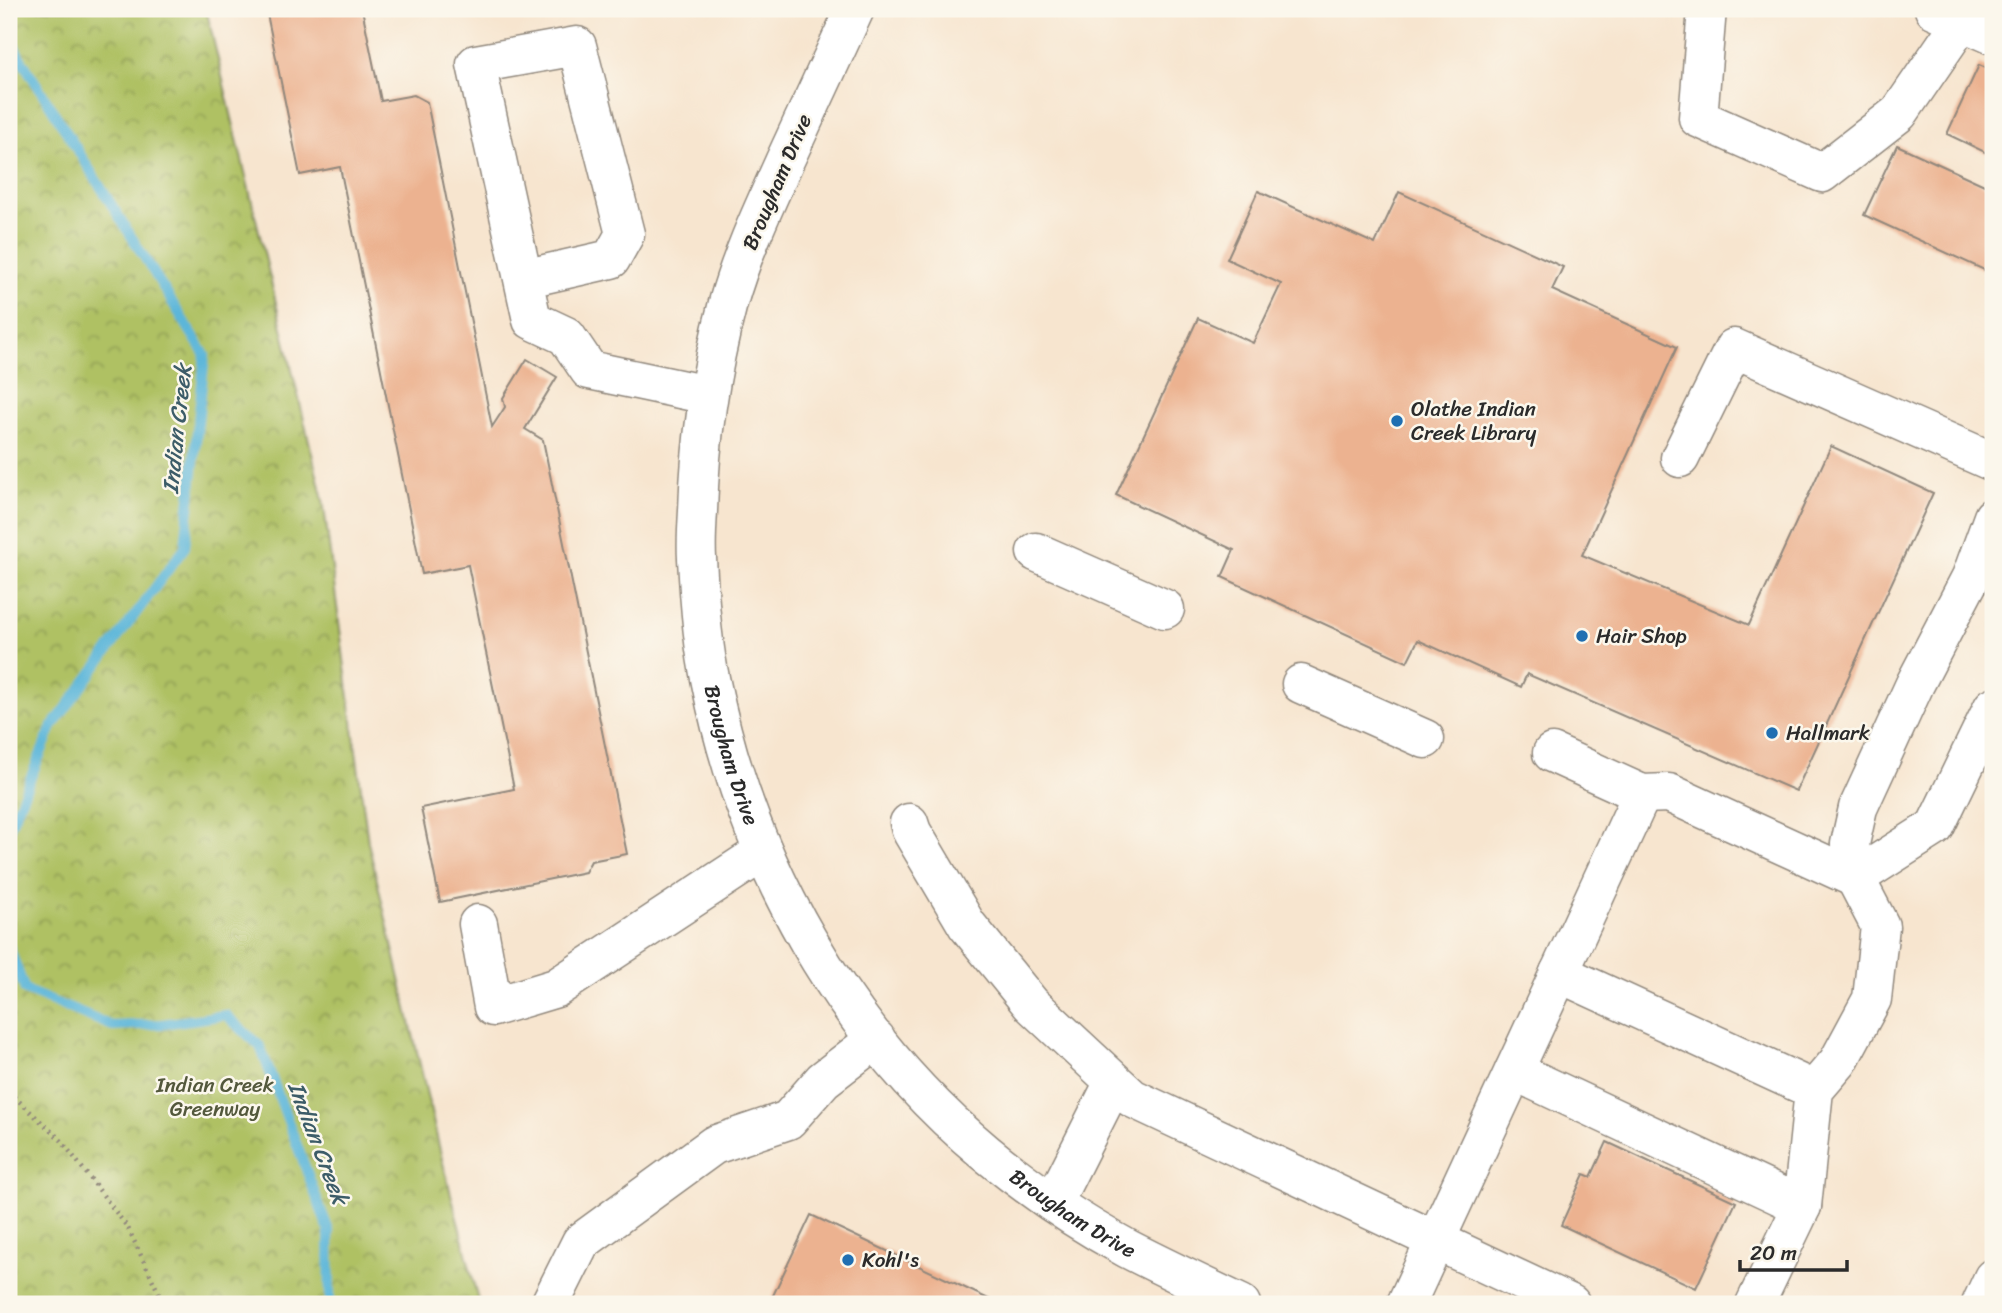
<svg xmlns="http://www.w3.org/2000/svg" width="2002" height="1313" font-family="Sriracha,sans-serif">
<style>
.park{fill:url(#park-crowns);stroke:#6d7648;stroke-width:2}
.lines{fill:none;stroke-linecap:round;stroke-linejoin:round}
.stream{stroke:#5bb6d9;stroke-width:10}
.building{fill:#ecb290}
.minor-casing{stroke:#91887d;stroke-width:41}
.major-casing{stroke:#91887d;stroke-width:41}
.path{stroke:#91887d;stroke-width:4.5;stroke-dasharray:2 5;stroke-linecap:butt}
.minor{stroke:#fff;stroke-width:38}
.major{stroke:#fff;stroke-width:38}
.poi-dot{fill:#1f6fb2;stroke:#fbf7ec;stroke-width:2.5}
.labels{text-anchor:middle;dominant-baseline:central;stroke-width:5;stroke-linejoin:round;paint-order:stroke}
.street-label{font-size:21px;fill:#2b2b2b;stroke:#fbf7ec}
.poi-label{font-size:21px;fill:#2b2b2b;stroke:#fbf7ec;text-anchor:start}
.park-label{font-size:21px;fill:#53583c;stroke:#fbf7ec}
.water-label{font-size:23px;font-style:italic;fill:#3c5c68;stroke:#fbf7ec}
</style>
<defs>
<pattern id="park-crowns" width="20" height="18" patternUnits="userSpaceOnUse" patternTransform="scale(1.75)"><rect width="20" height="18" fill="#afc164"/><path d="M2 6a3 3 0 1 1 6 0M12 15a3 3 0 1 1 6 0" fill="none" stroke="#8f9d53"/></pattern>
</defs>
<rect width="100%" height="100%" fill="#fbf7ec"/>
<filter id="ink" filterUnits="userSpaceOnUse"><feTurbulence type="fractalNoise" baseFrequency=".0143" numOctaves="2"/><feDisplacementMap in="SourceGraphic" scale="14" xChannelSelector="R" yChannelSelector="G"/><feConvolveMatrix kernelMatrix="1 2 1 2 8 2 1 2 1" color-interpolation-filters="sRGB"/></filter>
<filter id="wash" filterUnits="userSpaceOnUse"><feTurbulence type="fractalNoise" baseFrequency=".00686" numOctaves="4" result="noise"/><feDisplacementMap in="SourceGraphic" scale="28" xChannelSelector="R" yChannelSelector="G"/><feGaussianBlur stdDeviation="1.57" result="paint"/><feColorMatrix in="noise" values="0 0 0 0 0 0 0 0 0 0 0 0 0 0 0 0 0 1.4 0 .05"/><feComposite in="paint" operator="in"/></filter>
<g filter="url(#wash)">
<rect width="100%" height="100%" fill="#f7e5cf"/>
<path class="park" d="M9 9H206L323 500 368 842 442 1159 479 1304H9Z"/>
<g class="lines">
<path class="stream" d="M9 36 21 59 205 355 185 547 52 727 9 829
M9 947 25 990 112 1026 162 1024 226 1015 260 1046 329 1231 330 1304"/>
</g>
<g id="blocks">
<path class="building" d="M266 9H362L381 101 414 95 427 102 492 427 505 407 503 398 527 359 557 377 525 429 543 440 627 854 591 861 585 872 440 902 421 808 514 789 468 565 422 574 340 167 300 175Z
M1979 65 1993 71V156L1947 134Z
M1897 145 1993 189V274L1864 215Z
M1258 191 1375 244 1399 192 1563 267 1552 290 1677 347 1582 555 1749 625 1831 446 1933 493 1796 791 1527 674 1521 687 1418 640 1407 662 1222 577 1234 550 1116 495 1198 318 1253 343 1281 284 1227 259Z
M1607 1142 1736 1202 1696 1288 1561 1225 1584 1174 1591 1177Z
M811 1215 999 1304H769Z"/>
</g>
</g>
<g filter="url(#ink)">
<use href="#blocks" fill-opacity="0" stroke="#91887d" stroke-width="2"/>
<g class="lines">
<g class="minor-casing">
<g id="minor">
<path id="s1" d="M855 9C832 58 809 108 786 158 765 205 742 253 728 303 710 371 700 441 698 511 697 527 696 543 697 558 699 599 702 642 711 683 747 863 843 1034 986 1153 1030 1189 1078 1222 1128 1249 1165 1268 1203 1286 1241 1304"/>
<path d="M1707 9 1698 118 1822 173 1899 113 1962 21"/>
<path d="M1934 9 1993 35"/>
<path d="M523 279 611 259 625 234 577 46 476 64 532 320 566 336 589 370 708 395"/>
<path d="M1680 458 1734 348 1993 462"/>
<path d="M1036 552 1165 609"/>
<path d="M1301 684 1425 739"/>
<path d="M1552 753 1642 794 1669 793 1855 878"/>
<path d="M909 823 912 832 967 925 1031 1004 1132 1098 1571 1304"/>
<path d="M1855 878 1850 844 1858 808 1915 684 1971 577 1993 517"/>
<path d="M478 924 493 1007 556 988 763 852"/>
<path d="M1559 973 1814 1090"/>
<path d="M1514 1071 1802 1206"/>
<path d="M1053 1203 1114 1082"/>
<path d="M550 1304 581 1242 714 1145 788 1120 823 1080 876 1039"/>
<path d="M1406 1304 1642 794"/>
<path d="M1755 1304 1802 1206 1814 1090 1838 1062 1872 999 1880 926 1855 878 1935 827 1993 707"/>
</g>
</g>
<g class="major-casing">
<path id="major" d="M1981 1304 1993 1278"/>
</g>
<path class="path" d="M9 1092 61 1140 128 1228 164 1304"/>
<use href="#minor" class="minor"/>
<use href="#major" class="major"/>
</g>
</g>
<g class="poi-dot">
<circle cx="1397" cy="421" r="7"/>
<circle cx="1582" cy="636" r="7"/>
<circle cx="1772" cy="733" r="7"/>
<circle cx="848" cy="1260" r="7"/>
</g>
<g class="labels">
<g class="street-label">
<text transform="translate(777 182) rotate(-67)">Brougham Drive</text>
<text stroke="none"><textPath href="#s1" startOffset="779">Brougham Drive</textPath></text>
<text stroke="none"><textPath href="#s1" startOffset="1365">Brougham Drive</textPath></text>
</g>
<g class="poi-label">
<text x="1411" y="409">Olathe Indian<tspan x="1411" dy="24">Creek Library</tspan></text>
<text x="1596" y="636">Hair Shop</text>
<text x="1786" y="733">Hallmark</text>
<text x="862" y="1260">Kohl's</text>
</g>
<g class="park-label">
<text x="215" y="1085">Indian Creek<tspan x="215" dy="24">Greenway</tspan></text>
</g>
<g class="water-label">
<text transform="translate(177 429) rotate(-84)">Indian Creek</text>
<text transform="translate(318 1143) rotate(69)">Indian Creek</text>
</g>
</g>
<rect width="2002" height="1313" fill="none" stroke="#fbf7ec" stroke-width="35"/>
<path d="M1740 1260v10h107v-10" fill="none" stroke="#2b2b2b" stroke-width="3.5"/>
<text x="1750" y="1260" font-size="21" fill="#2b2b2b" stroke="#fbf7ec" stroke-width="5" paint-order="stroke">20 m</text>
</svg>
